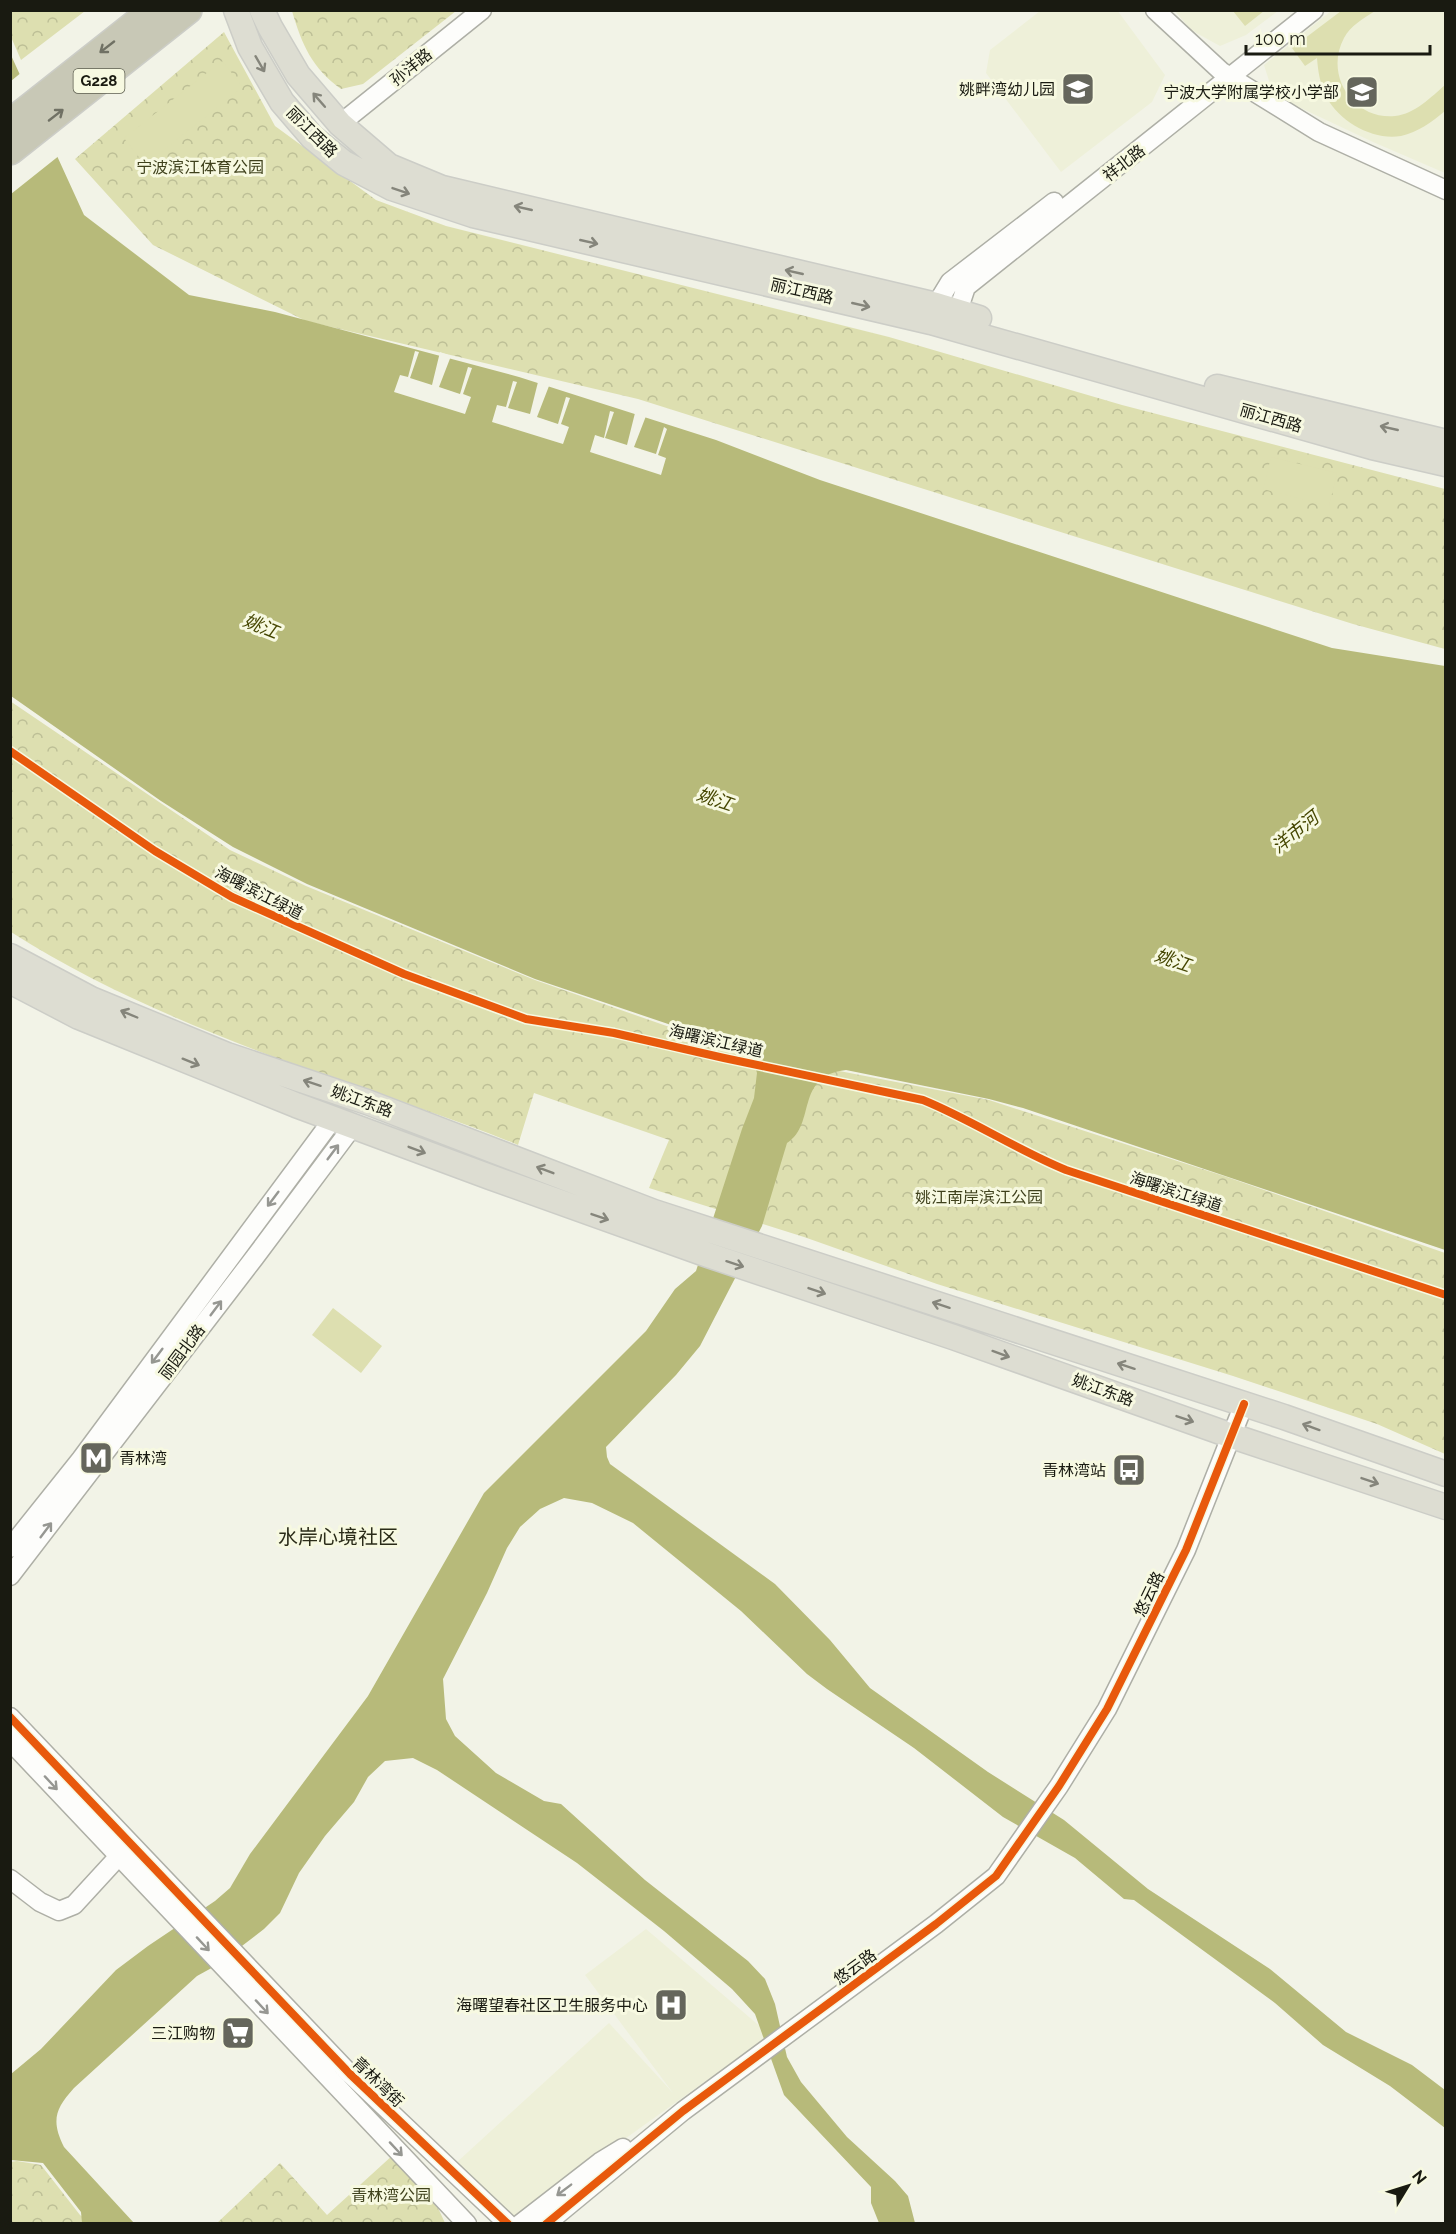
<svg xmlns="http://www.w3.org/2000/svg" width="1456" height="2234" font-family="Raleway,'Noto Sans SC',sans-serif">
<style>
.built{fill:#eef0d9}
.forest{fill:url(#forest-crowns)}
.pitch{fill:#dddfb0}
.water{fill:#b7ba7a}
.pier{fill:#f2f3e7}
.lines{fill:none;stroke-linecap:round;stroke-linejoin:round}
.minor-casing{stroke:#aeafa6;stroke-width:21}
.major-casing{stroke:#cccdc7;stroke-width:27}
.highway-casing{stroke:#cccdc7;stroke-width:30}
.minor{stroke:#fdfdfb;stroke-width:18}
.major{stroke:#ddddd2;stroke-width:24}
.highway{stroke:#c8c8b6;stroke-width:27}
.cycleway-casing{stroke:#f7f9e1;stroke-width:11}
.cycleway{stroke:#e8590c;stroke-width:8}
.oneway{stroke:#707164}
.oneway2{stroke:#85857b}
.oneway3{stroke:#969792}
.labels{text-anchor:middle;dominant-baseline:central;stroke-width:6;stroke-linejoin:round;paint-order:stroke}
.shield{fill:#f7f9e1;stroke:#5c5d4f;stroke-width:1.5}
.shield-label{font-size:15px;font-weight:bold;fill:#191a11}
.street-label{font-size:16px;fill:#191a11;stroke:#f7f9e1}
.poi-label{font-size:16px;fill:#191a11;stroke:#f7f9e1;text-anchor:end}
.park-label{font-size:16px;fill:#3f411c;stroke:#f7f9e1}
.water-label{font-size:18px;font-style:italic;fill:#464702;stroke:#f7f9e1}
.quarter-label{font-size:20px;fill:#2b2c19;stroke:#f7f9e1}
</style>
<defs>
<pattern id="forest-crowns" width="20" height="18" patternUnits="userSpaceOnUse" patternTransform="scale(1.5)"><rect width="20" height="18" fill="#dddfb0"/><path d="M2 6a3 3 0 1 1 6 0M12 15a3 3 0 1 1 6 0" fill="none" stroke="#bdbf96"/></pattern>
</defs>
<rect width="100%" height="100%" fill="#f2f3e7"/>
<path class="built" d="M1117 10 1165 75 1152 102 1061 172 986 73 990 50 1040 11Z
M1175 11H1278L1246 35 1220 46 1191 30Z
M1331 11H1445V173L1373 142 1286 101 1270 84 1264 65Z
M646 1929 770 2035 513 2219 456 2163 609 2023 673 2093 585 1975Z"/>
<path class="forest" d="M10 11 11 10 85 11 21 60 11 37Z
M292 11V10L456 11 363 84 341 89C312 68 302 45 292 11Z
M224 32 275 126 376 200 446 226 889 337 1122 405 1445 489V649L1353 624 638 399 306 321 153 245 75 159Z
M10 701 230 850 306 886 535 980 741 1052 989 1100 1227 1177 1445 1253V1454L1377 1424 1233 1376 937 1284 804 1237 649 1188 669 1140 534 1093 518 1145C459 1120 398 1102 338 1081 226 1040 111 996 11 932Z
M394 2154 439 2210 445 2223 216 2224 280 2163 327 2215Z
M17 2161 41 2165 80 2215 90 2223H11L10 2162Z"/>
<path class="pitch" d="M1233 11H1264L1245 26Z
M1341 11H1375C1364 18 1350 26 1344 38 1324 75 1353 120 1395 116 1415 114 1431 97 1445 85V111C1432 122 1418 132 1401 136 1374 141 1340 122 1327 98 1320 85 1318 71 1317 58L1305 66 1292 48Z
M222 61 243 87 145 165 124 138Z
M1271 457 1337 473 1329 506 1263 489Z
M333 1308 382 1346 361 1373 312 1335Z"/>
<path class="water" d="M10 53 84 215 189 295 275 312 519 377 716 440 820 480 1332 648 1445 666V1250L1023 1108 989 1099 846 1070C794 1076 817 1124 787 1143L762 1226 700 1346 676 1375 606 1447 607 1457 610 1464 775 1584 830 1640 870 1688 988 1772 1064 1820 1148 1889 1270 1969 1346 2032 1412 2065 1445 2090V2128L1390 2086 1323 2045 1275 2003 1134 1900 1124 1899 1075 1858 1003 1817 914 1748 827 1689 807 1674 741 1611 633 1523 592 1503 564 1498 540 1509 520 1527 507 1548 487 1593 443 1679 446 1719 455 1736 496 1773 544 1801 561 1804 645 1880 748 1961 765 1979 775 2004 787 2057 801 2082 847 2137 895 2181 908 2196 915 2223H879L871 2203V2187L784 2095 755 2014 732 1989 664 1931 577 1863 437 1770 413 1758 385 1761 368 1777 354 1802 325 1836 299 1873 280 1913 264 1929 217 1965 197 1976 74 2088C55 2109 51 2121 64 2147L134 2223H82L81 2212 43 2163 11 2160V2074L41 2049 116 1970 148 1946 215 1901 230 1888 250 1854 368 1696 484 1493 646 1331 675 1289 696 1271 742 1129 754 1098 757 1073 751 1052 535 979 307 884 233 847 161 801 11 696Z"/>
<path class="pier" d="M22 72 60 155 11 194V81Z
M415 351 419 352 410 378 432 385 440 352 451 356 439 387 460 394 468 367 472 368 463 394 471 397 465 414 394 392 400 375 408 377Z
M513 381 517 382 508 408 530 414 538 382 549 386 537 417 558 424 566 397 570 398 561 424 569 427 563 444 492 422 497 405 506 407Z
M610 411 614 412 605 438 627 445 635 413 646 416 634 447 656 454 664 427 667 429 658 455 666 458 661 475 590 452 595 435 604 438Z"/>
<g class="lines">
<g class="minor-casing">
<path id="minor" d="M1155 10 1222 72 1319 132 1446 190
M340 124 482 10
M933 317 936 305 950 282 1054 202
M954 323 966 287 1314 10
M10 1548 81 1459 333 1119
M10 1576 255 1257 353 1126
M10 1717 350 2074 508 2224
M10 1741 467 2224
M10 1879 40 1902 59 1911 74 1905 119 1856
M520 2224 600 2162 623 2148
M546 2224 683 2111 936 1924 996 1876 1059 1786 1107 1709 1186 1550 1244 1404"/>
</g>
<g class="major-casing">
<path id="major" d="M236 10 250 47 282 102 312 137 344 163 392 188 473 215 931 322 1372 447 1446 464
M262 10 270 27 298 75 340 124 389 166 442 188 936 305 979 318
M1217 387 1446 442
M10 956 91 999 227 1055 367 1102 654 1212 1284 1417 1446 1474
M10 981 79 1017 296 1105 490 1177 708 1255 953 1337 1232 1436 1446 1507"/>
</g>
<g class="highway-casing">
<path id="highway" d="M10 123 153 10
M10 151 188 10"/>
</g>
<use href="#minor" class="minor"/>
<use href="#major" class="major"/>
<use href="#highway" class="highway"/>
<g class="cycleway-casing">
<path id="cycleway" d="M10 751 155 851 232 897 404 974 526 1019 614 1033 724 1058 923 1100C972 1120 1017 1150 1066 1170L1446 1295
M10 1717 350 2074 508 2224
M546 2224 683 2111 936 1924 996 1876 1059 1786 1107 1709 1186 1550 1244 1404"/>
</g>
<use href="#cycleway" class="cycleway"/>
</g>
<defs><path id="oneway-shaft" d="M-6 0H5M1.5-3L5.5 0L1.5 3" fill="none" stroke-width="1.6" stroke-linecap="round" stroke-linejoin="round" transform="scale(1.5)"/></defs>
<g class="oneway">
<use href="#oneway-shaft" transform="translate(107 47) rotate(142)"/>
<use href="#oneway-shaft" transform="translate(56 115) rotate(-38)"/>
</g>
<g class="oneway2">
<use href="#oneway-shaft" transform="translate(260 64) rotate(60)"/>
<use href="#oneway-shaft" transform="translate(319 100) rotate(-131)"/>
<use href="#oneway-shaft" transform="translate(401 191) rotate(19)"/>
<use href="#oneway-shaft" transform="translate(523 208) rotate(-167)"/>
<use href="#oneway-shaft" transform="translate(589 242) rotate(13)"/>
<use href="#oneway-shaft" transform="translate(794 272) rotate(-167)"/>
<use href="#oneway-shaft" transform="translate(861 305) rotate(13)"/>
<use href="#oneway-shaft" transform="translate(1389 428) rotate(-167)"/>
<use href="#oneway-shaft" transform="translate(129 1014) rotate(-157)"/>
<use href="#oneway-shaft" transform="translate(191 1062) rotate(22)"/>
<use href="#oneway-shaft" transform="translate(312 1083) rotate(-162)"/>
<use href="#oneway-shaft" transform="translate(417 1150) rotate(21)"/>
<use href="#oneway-shaft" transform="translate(545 1170) rotate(-159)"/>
<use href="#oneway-shaft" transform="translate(600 1217) rotate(19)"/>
<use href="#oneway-shaft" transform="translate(735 1264) rotate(18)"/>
<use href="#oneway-shaft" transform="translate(817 1291) rotate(19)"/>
<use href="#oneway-shaft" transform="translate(941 1305) rotate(-162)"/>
<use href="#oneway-shaft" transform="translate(1001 1354) rotate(20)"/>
<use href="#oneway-shaft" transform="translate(1126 1366) rotate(-162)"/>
<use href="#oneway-shaft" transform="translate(1185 1419) rotate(19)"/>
<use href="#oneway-shaft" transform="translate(1311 1427) rotate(-160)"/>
<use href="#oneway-shaft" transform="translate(1370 1481) rotate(19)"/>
</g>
<g class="oneway3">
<use href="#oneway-shaft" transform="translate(333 1152) rotate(-53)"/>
<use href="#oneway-shaft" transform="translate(273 1199) rotate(127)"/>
<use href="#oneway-shaft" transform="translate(216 1308) rotate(-53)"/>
<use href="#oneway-shaft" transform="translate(157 1356) rotate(127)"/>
<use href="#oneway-shaft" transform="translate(46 1530) rotate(-53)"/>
<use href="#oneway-shaft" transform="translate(51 1783) rotate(47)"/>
<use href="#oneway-shaft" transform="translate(203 1944) rotate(47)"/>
<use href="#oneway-shaft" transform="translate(262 2007) rotate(47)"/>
<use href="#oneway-shaft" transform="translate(396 2149) rotate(47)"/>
<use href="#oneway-shaft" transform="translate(564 2190) rotate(143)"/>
</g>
<defs>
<g id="school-square" transform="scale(1.725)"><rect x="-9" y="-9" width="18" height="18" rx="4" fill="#65665c" stroke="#f7f9e1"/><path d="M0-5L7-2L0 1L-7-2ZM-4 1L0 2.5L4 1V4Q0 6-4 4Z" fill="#fff"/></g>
<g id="metro-square" transform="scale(1.725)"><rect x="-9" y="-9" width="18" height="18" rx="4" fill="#65665c" stroke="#f7f9e1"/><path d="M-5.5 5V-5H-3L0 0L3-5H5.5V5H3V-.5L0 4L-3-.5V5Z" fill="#fff"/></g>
<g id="bus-square" transform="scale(1.725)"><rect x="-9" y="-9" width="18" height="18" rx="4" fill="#65665c" stroke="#f7f9e1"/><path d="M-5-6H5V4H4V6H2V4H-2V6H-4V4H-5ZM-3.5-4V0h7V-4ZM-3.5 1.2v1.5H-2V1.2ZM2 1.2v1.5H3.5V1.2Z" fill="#fff"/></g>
<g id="hospital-square" transform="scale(1.725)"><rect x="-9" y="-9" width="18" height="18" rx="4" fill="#65665c" stroke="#f7f9e1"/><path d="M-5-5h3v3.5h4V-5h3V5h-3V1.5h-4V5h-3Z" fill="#fff"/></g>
<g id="supermarket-square" transform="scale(1.725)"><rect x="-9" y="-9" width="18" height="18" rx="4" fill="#65665c" stroke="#f7f9e1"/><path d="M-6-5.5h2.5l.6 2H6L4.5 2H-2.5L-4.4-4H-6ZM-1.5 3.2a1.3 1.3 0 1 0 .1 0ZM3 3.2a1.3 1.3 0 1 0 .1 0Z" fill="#fff"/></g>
</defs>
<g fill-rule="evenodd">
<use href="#school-square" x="1078" y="89"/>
<use href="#school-square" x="1362" y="92"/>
<use href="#metro-square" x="96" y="1458"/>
<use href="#bus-square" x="1129" y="1470"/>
<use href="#hospital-square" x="671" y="2005"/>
<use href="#supermarket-square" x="238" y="2033"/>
</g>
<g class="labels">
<rect class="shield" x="73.5" y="69" width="51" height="24" rx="4.5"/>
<g class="shield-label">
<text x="99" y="81">G228</text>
</g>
<g class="street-label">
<text transform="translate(411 67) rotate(-39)">孙洋路</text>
<text transform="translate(312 132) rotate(45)">丽江西路</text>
<text transform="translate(1124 163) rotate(-38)">祥北路</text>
<text transform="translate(802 291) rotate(13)">丽江西路</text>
<text transform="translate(1271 418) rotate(16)">丽江西路</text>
<text transform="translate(259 893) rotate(27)">海曙滨江绿道</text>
<text transform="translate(716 1041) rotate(13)">海曙滨江绿道</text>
<text transform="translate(362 1101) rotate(20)">姚江东路</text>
<text transform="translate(1176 1192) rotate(18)">海曙滨江绿道</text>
<text transform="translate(182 1352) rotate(-53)">丽园北路</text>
<text transform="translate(1103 1390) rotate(20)">姚江东路</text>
<text transform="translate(1149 1594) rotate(-64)">悠云路</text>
<text transform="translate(855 1967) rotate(-36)">悠云路</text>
<text transform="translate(378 2082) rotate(44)">青林湾街</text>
</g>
<g class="poi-label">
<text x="1055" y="89">姚畔湾幼儿园</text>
<text x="1339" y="92">宁波大学附属学校小学部</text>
<text x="119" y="1458" text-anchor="start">青林湾</text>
<text x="1106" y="1470">青林湾站</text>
<text x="648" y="2005">海曙望春社区卫生服务中心</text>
<text x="215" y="2033">三江购物</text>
</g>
<g class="park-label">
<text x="200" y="167">宁波滨江体育公园</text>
<text x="979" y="1197">姚江南岸滨江公园</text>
<text x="391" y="2195">青林湾公园</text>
</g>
<g class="water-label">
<text transform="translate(261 626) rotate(22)">姚江</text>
<text transform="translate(715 799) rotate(19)">姚江</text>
<text transform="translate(1295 832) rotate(-39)">洋市河</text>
<text transform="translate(1173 960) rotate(19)">姚江</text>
</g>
<g class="quarter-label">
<text x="338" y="1537">水岸心境社区</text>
</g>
</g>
<rect width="1456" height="2234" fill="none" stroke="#191a11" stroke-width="24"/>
<g transform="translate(1408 2186) rotate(52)" stroke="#f7f9e1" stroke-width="4.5" paint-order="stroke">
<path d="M0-4.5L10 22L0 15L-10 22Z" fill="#191a11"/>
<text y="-9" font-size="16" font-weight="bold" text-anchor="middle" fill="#191a11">N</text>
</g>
<path d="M1246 45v9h184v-9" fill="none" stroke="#191a11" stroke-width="3"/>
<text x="1255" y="45" font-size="18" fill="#191a11" stroke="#f7f9e1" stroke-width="4.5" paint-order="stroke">100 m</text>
</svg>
